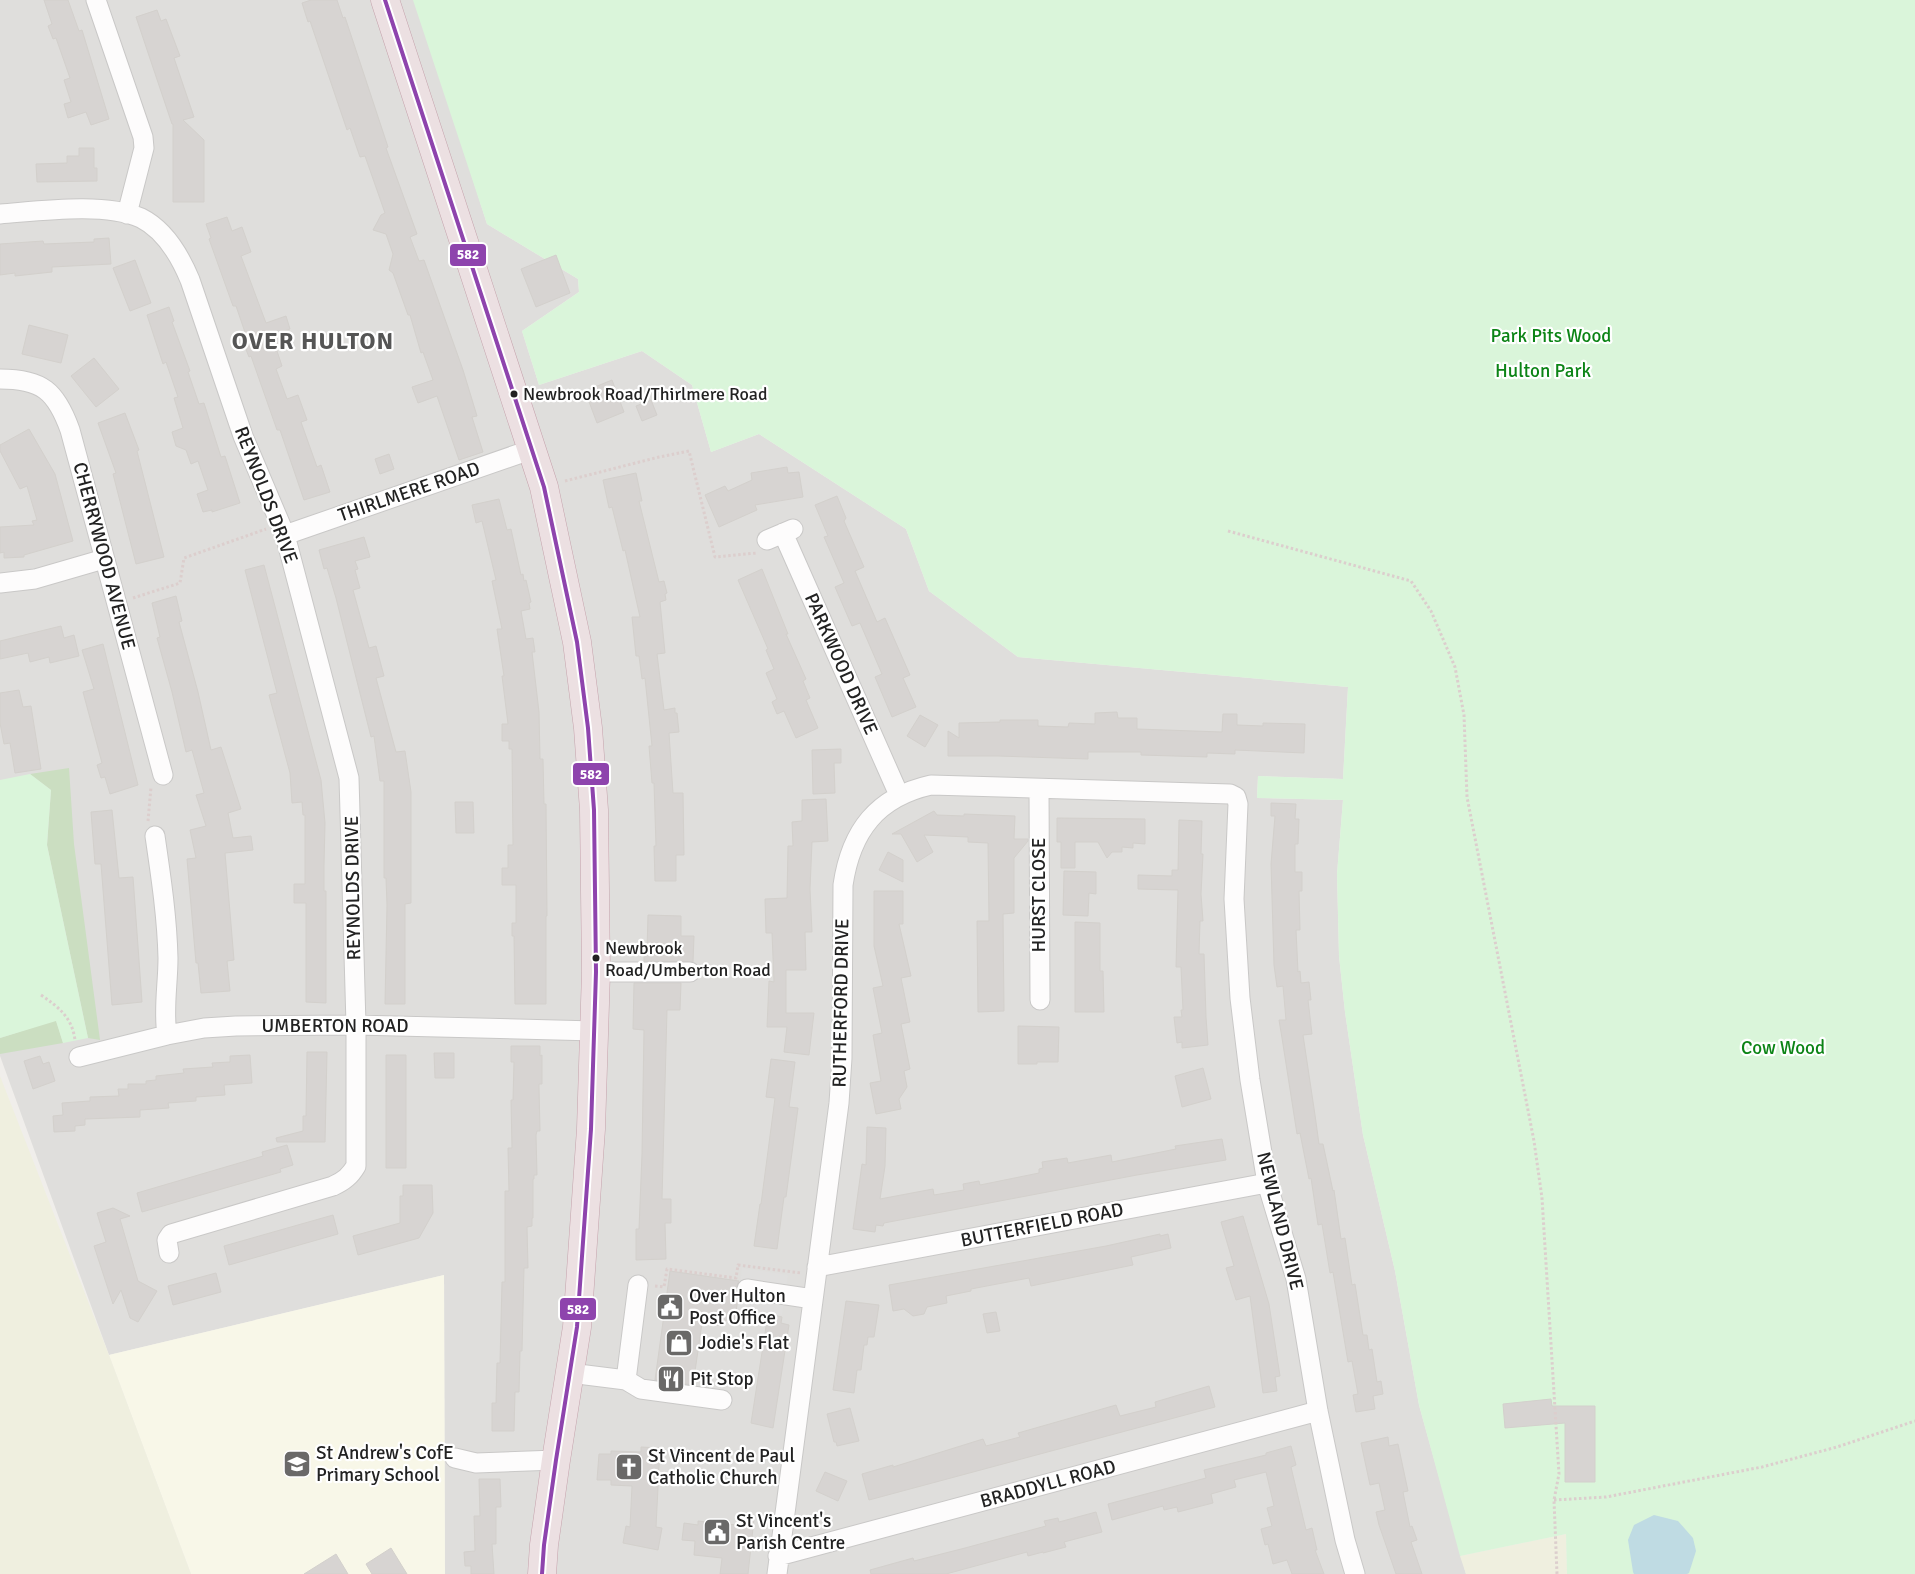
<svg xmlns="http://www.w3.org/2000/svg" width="1915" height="1574" font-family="Signika,sans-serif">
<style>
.residential{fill:#dfdedc}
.education{fill:#f8f7e8}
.farmland{fill:#efefdf}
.forest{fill:#cbdec1}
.park{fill:#daf5da}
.parking{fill:#e0dfde}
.water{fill:#bfdbe3}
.building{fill:#d7d4d2;stroke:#d3d0cc}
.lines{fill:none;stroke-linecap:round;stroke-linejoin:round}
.minor-casing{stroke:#c9c8c7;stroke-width:21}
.highway-casing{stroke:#c5a2ac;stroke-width:29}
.path{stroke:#dccecd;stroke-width:3;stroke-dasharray:2.5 2.5;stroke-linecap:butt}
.minor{stroke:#fdfcfc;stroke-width:19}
.highway{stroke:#ece0e2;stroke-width:28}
.bus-1-casing{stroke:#fff;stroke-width:8}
.bus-1{stroke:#8e44ad;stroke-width:4}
.bus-dot{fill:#222;stroke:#fff;stroke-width:2}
.labels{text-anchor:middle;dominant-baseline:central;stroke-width:4.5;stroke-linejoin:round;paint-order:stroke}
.bus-label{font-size:18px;fill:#222;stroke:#fff;text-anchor:start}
.park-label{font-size:19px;fill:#0c8416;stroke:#fff}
.street-label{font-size:19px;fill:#222;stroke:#fff}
.poi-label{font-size:19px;fill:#222;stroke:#fff;text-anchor:start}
.district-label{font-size:24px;font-weight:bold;letter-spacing:1px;fill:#555;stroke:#fff}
.line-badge{stroke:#fff;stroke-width:2}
.badge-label{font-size:14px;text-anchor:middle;font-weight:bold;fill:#fff}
</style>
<rect width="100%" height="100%" fill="#f0eeeb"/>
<path class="residential" d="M0 0H416L487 224 578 279 579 292 522 331 539 385 642 351 692 385 711 452 759 434 906 529 929 591 1018 657 1348 687 1343 779 1258 776 1257 798 1343 800 1337 874 1339 956 1345 1012 1363 1135 1395 1271 1419 1405 1466 1574H445L444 1275 109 1355 0 1056Z"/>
<path class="education" d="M444 1275 445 1574H191L109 1355Z"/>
<path class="farmland" d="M0 1076 109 1355 191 1574H0Z
M1566 1534 1567 1574H1466L1460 1556Z"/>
<path class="forest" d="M69 768 74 844 100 1040 88 1038 47 845 51 790 30 774Z
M56 1020 63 1043 0 1054V1038Z"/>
<path class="park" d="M413 0H1915V1574H1567L1566 1534 1460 1556 1419 1405 1395 1271 1363 1135 1345 1012 1339 956 1337 874 1343 800 1257 798 1258 776 1343 779 1348 687 1018 657 929 591 906 529 759 434 711 452 692 385 642 351 539 385 522 331 579 292 578 279 487 224Z
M30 774 51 790 47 845 88 1038 63 1043 56 1021 0 1038V780Z"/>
<path class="parking" d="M742 1268 788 1275 782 1315 737 1309Z"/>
<path class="water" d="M1654 1515 1678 1521 1693 1538 1696 1551 1689 1573 1687 1574H1634L1633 1572 1628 1540 1634 1525Z"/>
<path class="building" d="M44 0H68L79 31 82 30 109 119 91 125 86 112 68 118 64 104 71 102 64 80 70 78 56 38 53 39 48 26 52 24Z
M311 0H337L343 18 345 17 388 147 386 148 417 234 410 237 419 261 424 260 463 370 477 416 472 417 483 452 459 460 437 396 418 403 412 387 433 380 423 352 421 353 410 315H408L393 273 389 270 393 254 386 234 373 230 381 215 385 213 365 156 360 157 350 128 347 130 310 21 308 22 302 3Z
M157 10 161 21 166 19 180 56 174 58 194 117 183 120 204 140V202H173V124H172L136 17Z
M79 148H94V168H97V181L37 182 36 164 67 163V156H79Z
M227 217 232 231 242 227 251 252 241 256 266 323 286 316 290 329 282 332 286 344 276 348 282 366 276 369 287 399 298 395 307 420 301 422 317 467 321 465 330 492 304 500 280 430H277L251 356 249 357 243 342 248 341 236 306H233L209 239 211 238 206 224Z
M109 238 111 264 52 267V272L15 276V273L0 275V244L43 241 44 244 94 242V239Z
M556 255 570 293 536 307 521 269Z
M135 260 151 303 130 311 113 268Z
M169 307 174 321 172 322 190 371 188 372 199 404 204 403 221 457 225 456 240 503 212 512V510L203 512 197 494 208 490 198 461 191 464 186 450 176 446 172 432 183 428 174 398 178 397 166 362 163 364 147 315Z
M29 325 68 335 61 363 22 354Z
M94 358 119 389 96 407 71 376Z
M612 380 624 412 597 423 585 391Z
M651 400 657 415 642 421 636 406Z
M125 413 139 450 137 451 164 557 136 564 113 474 116 473 98 423Z
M29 429 55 474 73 541 24 555V557L4 558V552L0 553V527L34 525 32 521 37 520 27 486 20 489 0 451V445Z
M389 454 394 469 380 474 375 459Z
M787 467 788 473 799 472 803 497 755 505 757 510 719 527 705 495 725 486 728 491 752 480 751 473Z
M636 473 642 501H639L659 582 664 581 667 593 665 594 666 600 660 602 665 653 657 654 664 710 675 708V713H677L679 732 669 733 673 793H683L684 855H676V881H655L654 846H656L654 783H652L649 746H652L645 678 642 679 639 656H636L632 617H640L625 550 623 551 612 507 609 508 603 480Z
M837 496 846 518 844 521 864 567 855 571 877 622 885 618 910 675 903 678 916 707 892 717 875 677 882 674 860 623 852 626 835 587 844 583 824 537 828 536 815 505Z
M499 499 507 530 511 529 521 575 523 574 524 581 526 580 531 602 529 603 530 609 521 611 526 639 533 638 535 652H532L539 712 540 759H543L544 804H546L547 916H546V1004H515L514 936H512V923H516V885H502V868H508V845H513L512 749H509V741H502V724H508L502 676H504L497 629H502L492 581 496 580 482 521 476 523 472 505Z
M364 537 370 557 355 561 358 569 355 570 360 588 353 590 369 648 376 646 384 676 376 678 396 752 405 751 411 792V903L405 904V1004H385L387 905 386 878H384V781H380L374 736 371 737 336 598 327 568 324 569 319 550Z
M264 565 321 780 325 823 324 865V891H326V1003L306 1002V903H294V884H305V815H303L302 802 292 803 290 773 269 695 277 693 245 570Z
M762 569 788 634H786L806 679 803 681 810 698 806 700 818 728 796 738 784 711 777 714 772 702 777 699 766 673 774 669 766 650 768 649 738 580Z
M176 596 182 621 179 622 198 692 211 750 221 747 241 809 228 813 233 838 251 836 253 850 225 853 234 960 227 961 230 991 201 993 198 963H196L187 859 196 858 190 830 206 826 196 795 204 793 192 750 186 752 172 692 157 638 160 637 152 603Z
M61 626 64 638 74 635 79 656 50 663 49 657 30 662 28 653 0 659V641Z
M103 644 138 785 110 794 105 777 101 778 97 765 102 763 83 692 94 689 82 650Z
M19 690 23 707 31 706 41 769 15 773 10 743 4 744 0 723V693Z
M1117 712 1118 718H1137V729L1222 732 1223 714H1237V725L1263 726V723L1305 724 1304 753 1235 750V754L1207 753V757L1141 755V752H1088V759L998 756H948V731L959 738V723L1000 722V720H1038V726L1068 727 1069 723 1095 724V713Z
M920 715 938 725 925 747 907 736Z
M841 749V763H834L835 793 813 794 812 750Z
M826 799 828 841 812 842 810 889 812 932H805L806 970H786V1013H814L809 1055 784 1052 787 1027H767L769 981 774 982 772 933H766L765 899 787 898 788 846H793L792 822 802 821V800Z
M455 802H473L474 833H456Z
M1271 803 1296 804 1295 819H1299L1298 844H1295V872H1302V891H1299L1300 930H1296L1298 972 1300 971 1301 983 1309 982 1311 1000H1308L1312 1034 1303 1035 1315 1115 1319 1144H1323L1333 1191 1334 1190 1341 1239 1345 1238 1352 1285 1355 1284 1363 1335H1367L1369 1350 1372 1349 1377 1382 1381 1381 1383 1394 1373 1396 1375 1409 1356 1412 1353 1395 1358 1394 1352 1361 1348 1362 1333 1272 1330 1273 1322 1224 1318 1225 1311 1178 1309 1179 1300 1133 1297 1134 1282 1038 1279 1020H1286L1283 986 1277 987 1274 965 1271 864 1275 816H1271Z
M112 810 119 878 133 877 142 1002 112 1005 101 864H95L91 812Z
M934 811 937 815 964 816V814L1015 816 1014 839H1028V841L1014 858V913L1003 914 1004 1011 978 1012 977 921H989L988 843 968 842V837L924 835 933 852 917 862 901 834H892Z
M1057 818 1145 819V844L1133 843V848L1122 847V852H1112L1107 858 1098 842H1075V868H1061V842H1057Z
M1179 820 1202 821 1201 854H1203L1201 894 1203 921H1200L1199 954H1204L1206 1017 1208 1045 1182 1048V1042L1177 1043 1174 1017H1182L1181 1010H1183L1181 967H1176L1178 890 1138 889V875L1172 876V870H1178Z
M888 852 903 860V882L879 870Z
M1064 871 1096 872V894L1089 893 1088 916 1063 915Z
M874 891H903V924H899L911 976 901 978 910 1022 901 1024 910 1069 904 1071 907 1087 899 1099 901 1109 876 1114 870 1083 881 1081 873 1035 882 1033 873 988 883 986 874 946Z
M648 915 681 916V936H694L693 962 644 961V950H647Z
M1075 922 1100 923V971H1103L1104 1012H1075Z
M634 983H681L680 1010H667L662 1199H671V1223H665L666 1259 636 1260V1229H639L642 1154 644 1030 633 1029Z
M1018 1026 1059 1027 1058 1062H1037V1064H1018Z
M511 1046H540V1056L542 1055V1084H539V1088L540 1131H537L536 1135 537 1175H534V1179H533V1218H532V1226L527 1227 528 1268H524L522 1351H520L519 1392H515L514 1431H492V1403H496L497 1363H500L502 1282H505V1191H509L508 1148H512L511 1100H513L514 1062H511Z
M307 1052H327L325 1142H277L276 1138 303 1131V1116H306Z
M434 1053H454V1078H435Z
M250 1055 252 1083 224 1085 225 1095 196 1097V1101L168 1103 169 1108 140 1110V1117L85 1119V1125L75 1126V1131L54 1132 53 1116 63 1115 62 1103 90 1101V1097L119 1096 118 1089H128V1084H146V1081L156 1080V1076L184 1073 183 1069 213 1067 212 1063 230 1062V1056Z
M386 1055H406V1168H386Z
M40 1056 43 1064 49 1062 55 1081 33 1089 24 1061Z
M771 1059 795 1062 789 1107 798 1108 786 1197H784L777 1249 754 1246 760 1204H761L775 1098 766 1097Z
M1203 1068 1211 1099 1182 1107 1175 1076Z
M867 1127 886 1128 885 1166 880 1199 933 1189 934 1195 964 1190 963 1184 979 1181 980 1185 1039 1173V1169L1043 1168 1042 1162 1067 1158 1068 1163 1111 1155 1112 1162 1176 1149 1175 1146 1222 1139 1226 1160 1137 1175 884 1223 883 1226 876 1225 875 1232 853 1229 862 1164 866 1165Z
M287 1145 293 1165 280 1169 281 1172 142 1212 137 1193 263 1156 262 1152Z
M403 1185H432L433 1213 419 1238 358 1255 353 1236 400 1223V1196H403Z
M113 1208 130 1216 120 1219 138 1281 157 1291 138 1322 130 1318 121 1290 113 1304 94 1246 106 1242 97 1213Z
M333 1215 338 1234 229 1265 224 1246Z
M1243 1216 1269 1304 1280 1376 1275 1377 1277 1391 1263 1393 1250 1296 1236 1300 1226 1268 1234 1266 1221 1222Z
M1160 1234V1236L1168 1234 1171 1248 1131 1257 1133 1265 1031 1286 1029 1278 971 1289V1291L946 1296 947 1303 927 1307 924 1314 913 1316 904 1309 893 1311 889 1285 1106 1246Z
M670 1271 739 1281 736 1288 738 1296 735 1321 725 1320 724 1326 702 1323 693 1385 655 1380Z
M216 1273 221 1292 173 1305 168 1286Z
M846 1301 879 1305 874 1337H868L867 1345H864L861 1370H857L854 1393 833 1390Z
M996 1312 1000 1331 987 1333 983 1314Z
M768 1314 782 1317 781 1323 789 1325 773 1428 751 1423Z
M1209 1386 1215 1407 869 1500 862 1474 893 1465V1467L983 1439 986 1446 1020 1437 1018 1433 1116 1405 1120 1416 1156 1407 1155 1402Z
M1551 1399 1552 1406H1595V1482H1565V1423L1505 1428 1503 1404Z
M850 1408 859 1441 837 1446 836 1442H834L827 1414Z
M1388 1437 1389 1446 1398 1444 1408 1491 1403 1492 1410 1527 1412 1526 1417 1540 1411 1542 1422 1574H1396L1379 1525 1376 1512 1385 1510 1379 1483 1370 1485 1361 1443Z
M1291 1446 1296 1465 1291 1467 1306 1530 1312 1528 1317 1550H1315L1324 1574H1292L1287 1560 1273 1564 1268 1544 1265 1545 1261 1529 1272 1526 1267 1508 1274 1506 1266 1472 1234 1480 1236 1487 1211 1494 1213 1503 1178 1512 1177 1507 1164 1510 1163 1506 1112 1520 1108 1504 1206 1478 1204 1470 1266 1455V1453Z
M641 1447 660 1448 656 1527 662 1528 658 1550 623 1543 626 1526 630 1527 632 1486 611 1485V1480H597L599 1454H611V1451L641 1452Z
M825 1472 847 1481 838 1501 816 1491Z
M479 1479H500L501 1507H496V1544H492L494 1574H471V1566H465L464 1552 475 1551 474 1516H480Z
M1096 1512 1102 1532 1064 1542 1066 1547 1043 1553V1552L1028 1556 1027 1552 946 1574H871L870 1570 913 1558 914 1561 965 1548 1046 1526 1044 1521 1058 1518 1059 1522Z
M738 1518 754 1519 748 1574H720L722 1558 694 1555 695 1541 682 1540 684 1523 698 1525V1521L737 1525Z
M391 1548 407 1574H372L366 1564Z
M336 1554 348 1574H304Z"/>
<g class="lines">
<g class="minor-casing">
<path id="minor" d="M96 0 143 137 144 148 127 214
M0 214C40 211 104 202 141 218 165 230 180 256 190 280L243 436 285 535 349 778 356 1025V1166C350 1176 344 1181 333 1186L171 1234 167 1240 169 1253
M0 379C42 379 56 391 70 430L163 775
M783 533 899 795
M285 535 533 449
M767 540 793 529
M0 583 35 579 104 559
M1039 789 1040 1000
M155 836C161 877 167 917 168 958 168 985 163 1009 167 1035
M596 972H690
M79 1057 167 1035 204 1028 236 1026 356 1025 595 1031
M817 1267 1267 1183
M747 1289 813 1299
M570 1373 626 1380 641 1389 722 1400
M626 1380 638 1285
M455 1458 476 1463 556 1460
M778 1556 1318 1411
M777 1574 839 1103 842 1058 843 885C851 831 877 797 931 785L1230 794 1236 797 1238 804 1234 899 1240 998 1250 1080 1267 1183 1296 1279 1318 1411 1345 1540 1355 1574"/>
</g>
<g class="highway-casing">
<path id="highway" d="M385 0 544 487 577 642 588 728 594 810 596 972 591 1129 577 1327 556 1460 544 1545 542 1574"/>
</g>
<path class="path" d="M565 481 659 457 689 451 715 557 757 553
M1228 531 1411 581 1431 611 1455 667 1464 715 1467 797 1534 1141 1542 1198 1559 1474 1554 1500 1557 1574
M133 598 180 583 184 558 266 529
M148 821 151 787
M41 995C60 1008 72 1018 75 1040
M655 1286 664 1287 667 1269 736 1278 738 1265 801 1273
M1554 1500 1606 1497 1762 1467 1837 1447 1915 1421"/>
<use href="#minor" class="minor"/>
<use href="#highway" class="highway"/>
<g class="bus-1-casing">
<path id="bus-1" d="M385 0 544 487 577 642 588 728 594 810 596 972 591 1129 577 1327 556 1460 544 1545 542 1574"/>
</g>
<use href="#bus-1" class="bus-1"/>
</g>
<defs>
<g id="civic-square" transform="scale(1.4375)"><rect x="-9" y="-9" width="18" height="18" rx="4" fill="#6a6968" stroke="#fff"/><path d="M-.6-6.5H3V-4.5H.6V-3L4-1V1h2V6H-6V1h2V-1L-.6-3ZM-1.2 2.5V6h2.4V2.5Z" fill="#fff"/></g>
<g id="shop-square" transform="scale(1.4375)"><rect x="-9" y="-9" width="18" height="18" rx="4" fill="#6a6968" stroke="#fff"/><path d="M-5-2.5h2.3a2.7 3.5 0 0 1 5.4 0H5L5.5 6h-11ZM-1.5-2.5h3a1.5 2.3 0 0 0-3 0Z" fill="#fff"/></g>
<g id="restaurant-square" transform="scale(1.4375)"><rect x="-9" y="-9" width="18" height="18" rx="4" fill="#6a6968" stroke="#fff"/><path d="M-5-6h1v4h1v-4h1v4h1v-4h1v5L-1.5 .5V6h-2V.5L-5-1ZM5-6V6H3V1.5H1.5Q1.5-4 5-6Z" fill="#fff"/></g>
<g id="school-square" transform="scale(1.4375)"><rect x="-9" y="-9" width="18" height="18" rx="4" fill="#6a6968" stroke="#fff"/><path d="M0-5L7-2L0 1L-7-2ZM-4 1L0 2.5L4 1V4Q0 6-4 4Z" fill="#fff"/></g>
<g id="church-square" transform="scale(1.4375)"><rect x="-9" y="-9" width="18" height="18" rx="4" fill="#6a6968" stroke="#fff"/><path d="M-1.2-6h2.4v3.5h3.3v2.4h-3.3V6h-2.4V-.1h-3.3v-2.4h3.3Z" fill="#fff"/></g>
</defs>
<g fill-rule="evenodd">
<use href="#civic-square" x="670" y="1307"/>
<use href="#shop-square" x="679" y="1343"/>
<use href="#restaurant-square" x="671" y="1379"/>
<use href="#school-square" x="297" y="1464"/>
<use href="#church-square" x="629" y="1467"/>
<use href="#civic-square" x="717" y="1532"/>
</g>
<g class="bus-dot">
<circle cx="514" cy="394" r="4.5"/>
<circle cx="596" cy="958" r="4.5"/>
</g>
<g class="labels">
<g class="bus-label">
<text x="523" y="394">Newbrook Road/Thirlmere Road</text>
<text x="605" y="948">Newbrook<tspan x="605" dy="22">Road/Umberton Road</tspan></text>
</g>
<g class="park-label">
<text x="1551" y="336">Park Pits Wood</text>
<text x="1543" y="371">Hulton Park</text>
<text x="1783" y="1048">Cow Wood</text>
</g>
<g class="street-label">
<text transform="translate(409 492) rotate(-19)">THIRLMERE ROAD</text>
<text transform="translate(266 495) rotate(69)">REYNOLDS DRIVE</text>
<text transform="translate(104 556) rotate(75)">CHERRYWOOD AVENUE</text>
<text transform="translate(841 664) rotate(66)">PARKWOOD DRIVE</text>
<text transform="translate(353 888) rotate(-91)">REYNOLDS DRIVE</text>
<text transform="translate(1039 895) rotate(-90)">HURST CLOSE</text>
<text transform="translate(841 1003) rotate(-89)">RUTHERFORD DRIVE</text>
<text x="335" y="1026">UMBERTON ROAD</text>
<text transform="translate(1280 1221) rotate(76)">NEWLAND DRIVE</text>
<text transform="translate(1042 1225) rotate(-11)">BUTTERFIELD ROAD</text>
<text transform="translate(1048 1484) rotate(-15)">BRADDYLL ROAD</text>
</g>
<g class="poi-label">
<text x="689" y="1296">Over Hulton<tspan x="689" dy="22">Post Office</tspan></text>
<text x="698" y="1343">Jodie's Flat</text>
<text x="690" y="1379">Pit Stop</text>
<text x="316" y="1453">St Andrew's CofE<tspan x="316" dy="22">Primary School</tspan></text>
<text x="648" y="1456">St Vincent de Paul<tspan x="648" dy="22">Catholic Church</tspan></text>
<text x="736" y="1521">St Vincent's<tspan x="736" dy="22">Parish Centre</tspan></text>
</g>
<g class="district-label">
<text x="313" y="341">OVER HULTON</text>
</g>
</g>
<g class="line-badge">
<rect x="449" y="243" width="38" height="24" rx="5" fill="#8e44ad"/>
<rect x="572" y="762" width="38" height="24" rx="5" fill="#8e44ad"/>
<rect x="559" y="1297" width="38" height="24" rx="5" fill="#8e44ad"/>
</g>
<g class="badge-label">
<text x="468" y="259">582</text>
<text x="591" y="779">582</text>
<text x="578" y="1314">582</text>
</g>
</svg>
